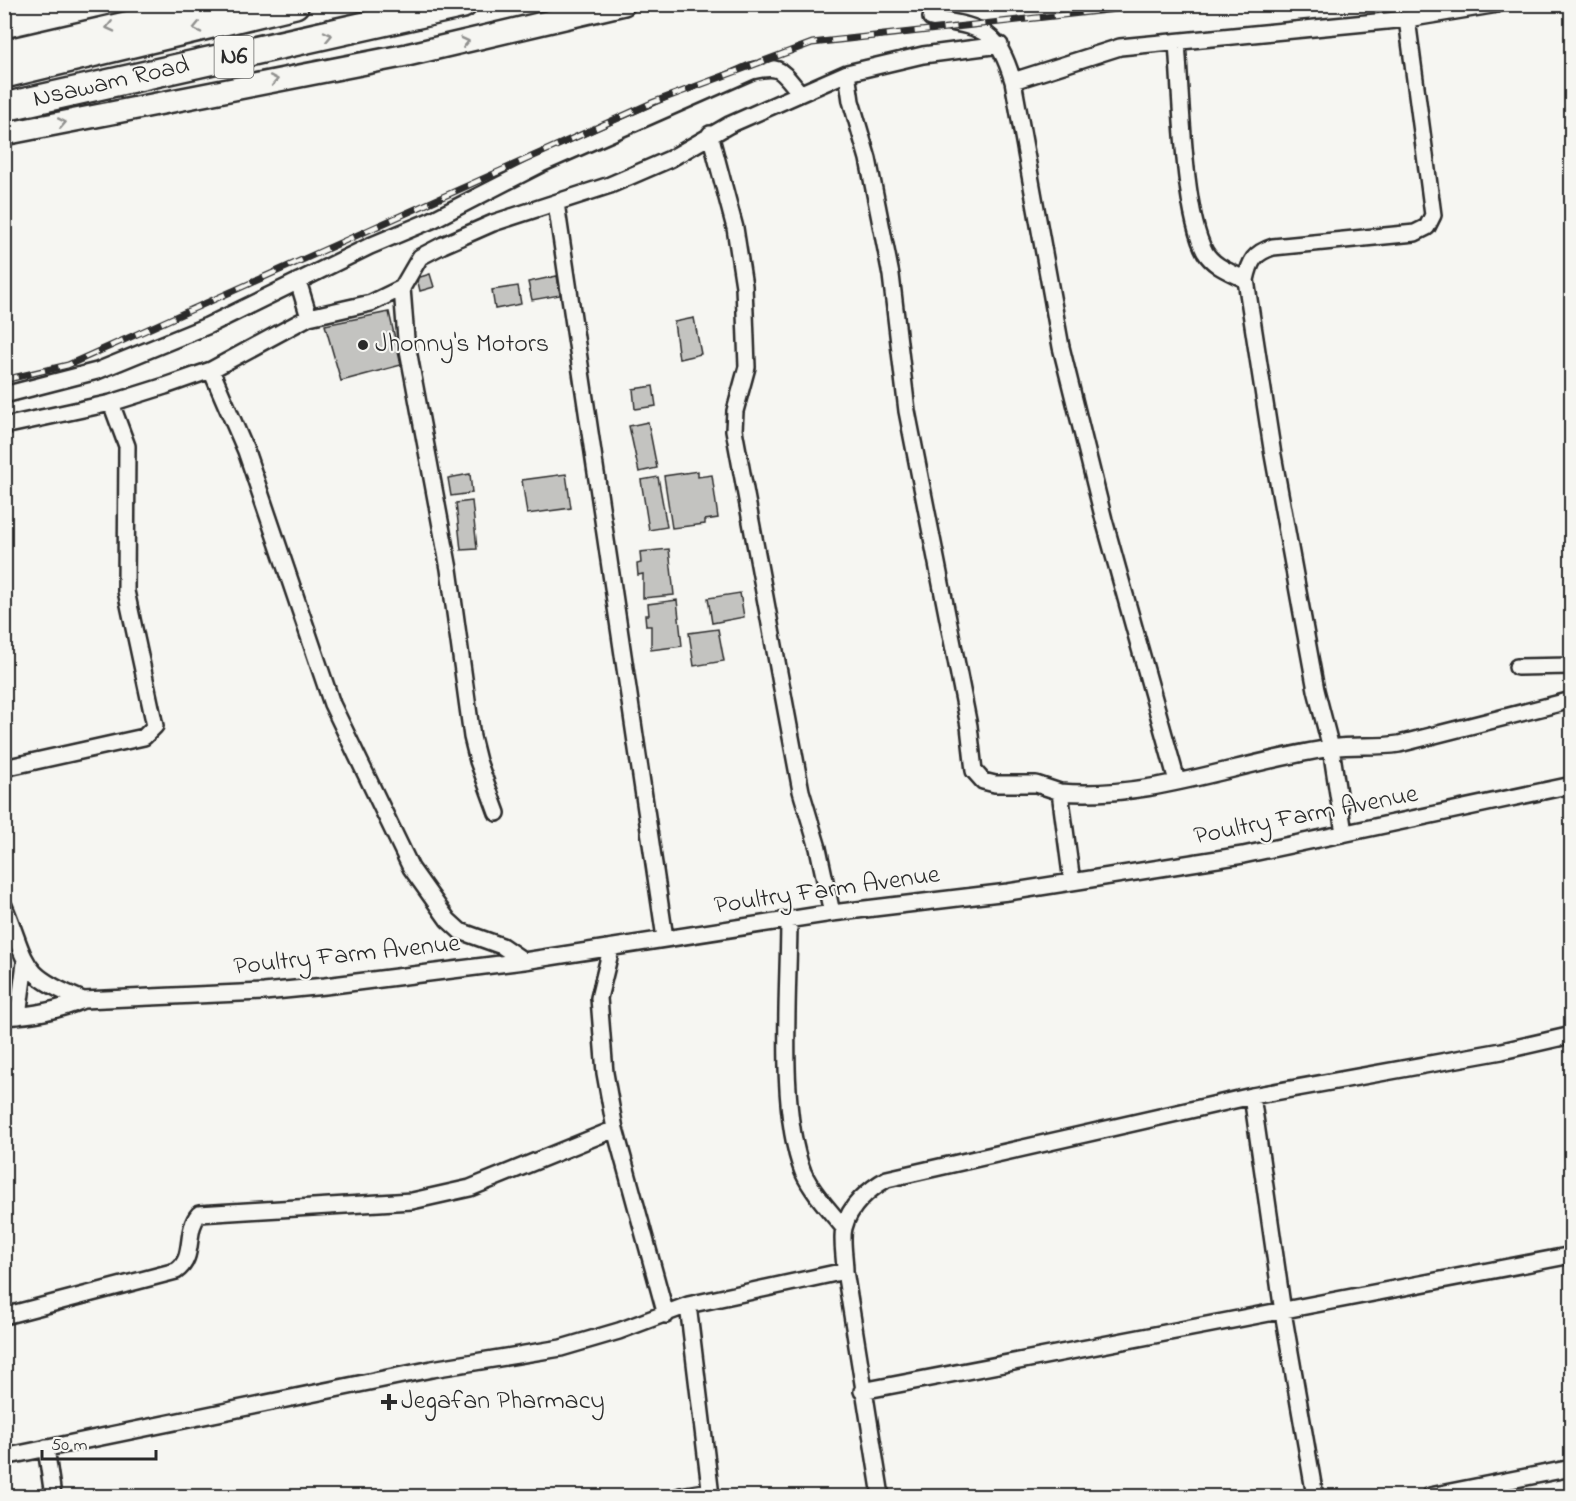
<svg xmlns="http://www.w3.org/2000/svg" width="1576" height="1501" font-family="'Indie Flower',sans-serif">
<style>
.building{fill:#c3c3c0;stroke:#2b2b2b;stroke-width:1.5}
.lines{fill:none;stroke-linecap:round;stroke-linejoin:round}
.street-casing{stroke:#2b2b2b;stroke-width:20}
.secondary-casing{stroke:#2b2b2b;stroke-width:26}
.highway-casing{stroke:#2b2b2b;stroke-width:32}
.street{stroke:#f6f6f2;stroke-width:15}
.secondary{stroke:#f6f6f2;stroke-width:21}
.highway{stroke:#f6f6f2;stroke-width:27}
.rail-casing{stroke:#2b2b2b;stroke-width:7}
.rail{stroke:#f6f6f2;stroke-width:4.5;stroke-dasharray:14;stroke-linecap:butt}
.oneway{stroke:#90908e}
.poi-dot{fill:#2b2b2b;stroke:#f6f6f2;stroke-width:2}
.labels{text-anchor:middle;dominant-baseline:central;stroke-width:4.5;stroke-linejoin:round;paint-order:stroke}
.shield{fill:#f6f6f2;stroke:#686867;stroke-width:1.5}
.shield-label{font-size:24px;font-weight:bold;fill:#2b2b2b}
.street-label{font-size:26px;fill:#2b2b2b;stroke:#f6f6f2}
.poi-label{font-size:26px;fill:#2b2b2b;stroke:#f6f6f2;text-anchor:start}
</style>
<rect width="100%" height="100%" fill="#f6f6f2"/>
<filter id="ink" filterUnits="userSpaceOnUse"><feTurbulence type="fractalNoise" baseFrequency=".0167" numOctaves="2"/><feDisplacementMap in="SourceGraphic" scale="12" xChannelSelector="R" yChannelSelector="G"/><feConvolveMatrix kernelMatrix="1 2 1 2 8 2 1 2 1" color-interpolation-filters="sRGB"/></filter>
<g filter="url(#ink)">
<path class="building" d="M430 274 434 287 420 291 417 278Z
M557 276 560 295 532 300 528 282Z
M518 286 521 304 495 309 492 290Z
M389 312 401 365 341 381 325 325Z
M694 318 701 354 679 359 674 322Z
M653 386 656 406 635 409 633 389Z
M648 422 657 468 639 472 629 426Z
M698 471V477L712 475 718 518 705 520V524L672 528 664 476Z
M470 474 472 493 451 496 448 478Z
M566 474 571 508 527 514 522 480Z
M658 477 667 527 649 530 641 480Z
M472 501 477 549 461 550 456 503Z
M669 549 674 595 643 598V574L638 575 637 564 641 563 640 552Z
M740 593 744 617 712 623 708 598Z
M677 600 682 646 651 650V626H646L645 615H649L648 604Z
M718 629 724 661 694 666 689 633Z"/>
<g class="lines">
<g class="street-casing">
<path id="street" d="M931 18C982 28 997 28 1013 81L1061 347 1104 520 1177 781
M1177 43C1181 92 1183 213 1205 252 1214 267 1231 272 1246 280
M847 73 923 55 1000 45
M1013 81 1120 47 1407 19 1498 4
M710 134 735 228 744 286 747 367 735 411 734 430 801 791 818 848 832 913
M556 203 665 938
M298 281 309 317
M402 288 406 339 449 569 472 737 478 761 497 813
M211 370 246 451 332 704 411 868 448 920 460 931 502 946 524 961
M4 395 97 371 207 326 370 246 432 220 541 164 752 71C782 64 781 71 800 93
M4 426 111 403 165 386 211 370 309 317 371 303 402 288 420 257 443 245 493 223 610 185 670 159 729 125 847 73 851 101 868 159 891 275 907 411 969 726 974 771 983 781 995 784H1036L1060 792
M1517 667 1572 666
M4 768 144 737 155 726 126 591 127 446 111 403
M1344 833 1331 748 1316 690 1273 455 1246 280C1250 261 1254 253 1273 247L1415 233 1427 227 1433 215 1407 19
M1072 882 1060 792C1152 800 1241 761 1331 748 1353 744 1376 748 1399 744L1572 700
M4 906C29 965 18 974 83 1000
M789 920C789 989 778 1109 803 1172 812 1192 830 1211 844 1228
M611 949 599 998 605 1073 615 1129 666 1315
M18 1016 25 963
M4 1017C33 1015 57 1011 83 1000L264 992 325 986 524 961 832 913 1008 892 1243 855 1572 785
M1252 1096 1283 1312 1315 1496
M845 1271 881 1496
M688 1305 711 1496
M4 1316 176 1271C196 1258 184 1231 199 1214L412 1201 470 1188 615 1129
M862 1391 1572 1255
M46 1448 53 1496
M4 1457 432 1369 561 1348 619 1331 688 1305 845 1271C845 1258 841 1240 844 1228 849 1206 869 1189 887 1179L1252 1096 1502 1051 1572 1035
M680 1496 710 1491
M1430 1496 1572 1468"/>
</g>
<g class="secondary-casing">
<path id="secondary" d="M4 51 208 4
M4 134 407 55 624 4"/>
</g>
<g class="highway-casing">
<g id="highway">
<path d="M4 74 295 4"/>
<path id="s1" d="M4 107 463 4"/>
</g>
</g>
<use href="#street" class="street"/>
<use href="#secondary" class="secondary"/>
<use href="#highway" class="highway"/>
<g class="rail-casing">
<path id="rail" d="M4 380 68 365 654 102 812 43 1161 4"/>
</g>
<use href="#rail" class="rail"/>
</g>
<defs><path id="oneway-chevron" d="M-2-3.5L2.5 0L-2 3.5" fill="none" stroke-width="1.6" stroke-linecap="round" stroke-linejoin="round" transform="scale(1.5)"/></defs>
<g class="oneway">
<use href="#oneway-chevron" transform="translate(110 27) rotate(167)"/>
<use href="#oneway-chevron" transform="translate(197 28) rotate(167)"/>
<use href="#oneway-chevron" transform="translate(328 36) rotate(-12)"/>
<use href="#oneway-chevron" transform="translate(465 42) rotate(-13)"/>
<use href="#oneway-chevron" transform="translate(274 80) rotate(-11)"/>
<use href="#oneway-chevron" transform="translate(62 123) rotate(-11)"/>
</g>
</g>
<g class="poi-dot">
<circle cx="363" cy="345" r="6"/>
<path d="M386 1393h6v6h6v6h-6v6h-6v-6h-6v-6h6z"/>
</g>
<g class="labels">
<rect class="shield" x="214.5" y="36" width="39" height="42" rx="4.5"/>
<g class="shield-label">
<text x="234" y="57">N6</text>
</g>
<g class="street-label">
<text stroke="none"><textPath href="#s1" startOffset="110">Nsawam Road</textPath></text>
<text transform="translate(1306 816) rotate(-11)">Poultry Farm Avenue</text>
<text transform="translate(827 891) rotate(-8)">Poultry Farm Avenue</text>
<text transform="translate(347 956) rotate(-6)">Poultry Farm Avenue</text>
</g>
<g class="poi-label">
<text x="375" y="345">Jhonny's Motors</text>
<text x="401" y="1402">Jegafan Pharmacy</text>
</g>
</g>
<rect width="1576" height="1501" fill="none" stroke="#f6f6f2" stroke-width="24"/>
<rect x="12" y="12" width="1552" height="1477" fill="none" stroke="#2b2b2b" stroke-width="2" filter="url(#ink)"/>
<path d="M42 1450v9h114v-9" fill="none" stroke="#2b2b2b" stroke-width="3"/>
<text x="51" y="1450" font-size="18" fill="#2b2b2b" stroke="#f6f6f2" stroke-width="4.5" paint-order="stroke">50 m</text>
</svg>
